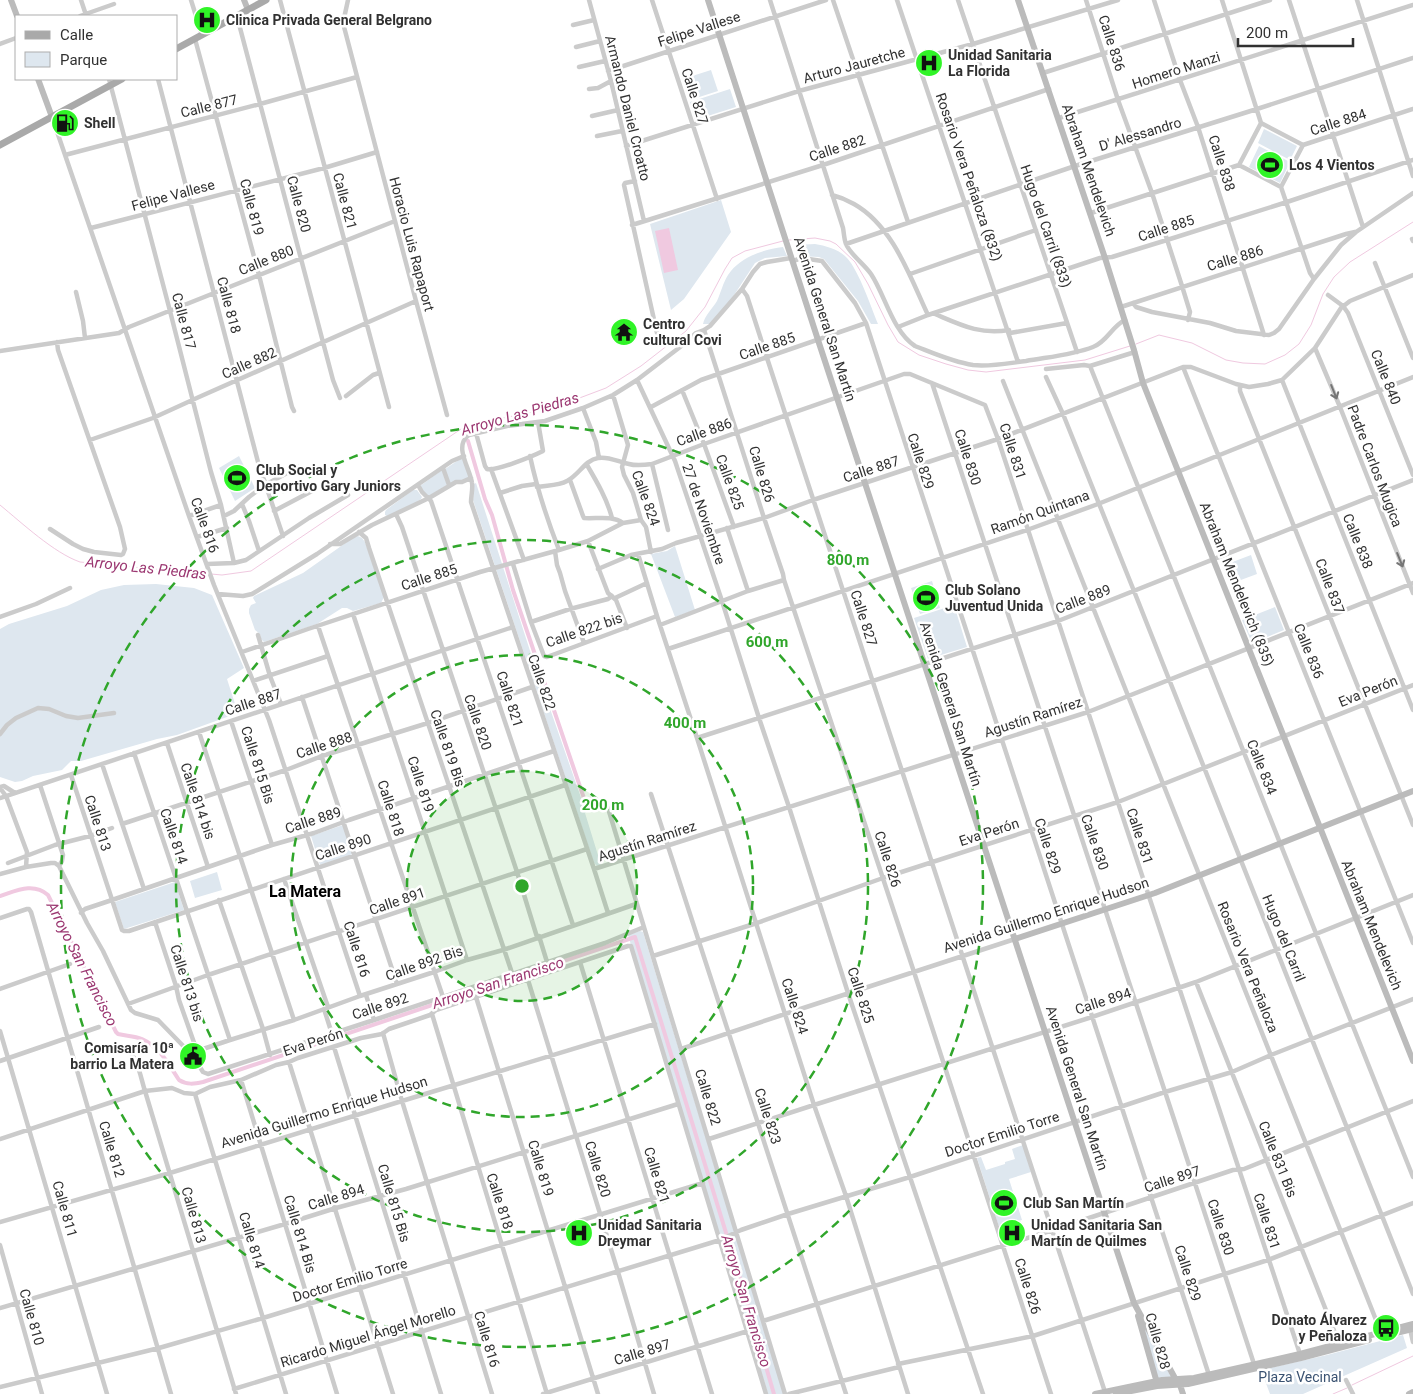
<svg xmlns="http://www.w3.org/2000/svg" width="1413" height="1394" font-family="Roboto,sans-serif">
<style>
.green{fill:#dee7ef}
.water{fill:#f0c9e0}
.lines{fill:none;stroke-linecap:round;stroke-linejoin:round}
.stream{stroke:#f0c9e0;stroke-width:1}
.canal{stroke:#f0c9e0;stroke-width:4}
.street{stroke:#cbcbcb;stroke-width:4.5}
.secondary{stroke:#bbb;stroke-width:6}
.primary{stroke:#a9a9a9;stroke-width:7}
.oneway{stroke:#767676}
.ring{fill:none;stroke:#30a62b;stroke-width:2.5;stroke-dasharray:9 6}
.labels{text-anchor:middle;dominant-baseline:central;stroke-width:5;stroke-linejoin:round;paint-order:stroke}
.poi-label{font-size:14px;font-weight:bold;fill:#313131;stroke:#fff;text-anchor:start}
.street-label{font-size:14px;fill:#313131;stroke:#fff}
.park-label{font-size:14px;fill:#3a5271;stroke:#fff}
.water-label{font-size:15px;font-style:italic;fill:#9b3771;stroke:#fff}
.quarter-label{font-size:16px;font-weight:bold;fill:#000;stroke:#fff}
.centre{fill:#30a62b;stroke:#fff;stroke-width:2.5}
.ring-label{font-size:15px;text-anchor:middle;font-weight:bold;fill:#30a62b;stroke:#fff;stroke-width:5;stroke-linejoin:round;paint-order:stroke}
</style>
<rect width="100%" height="100%" fill="#fff"/>
<path class="green" d="M711 70 718 91 690 100 683 79Z
M730 89 736 107 695 120 690 102Z
M1264 129 1297 146 1290 160 1258 143Z
M1259 146 1290 162 1280 183 1249 167Z
M721 200 731 232 684 299 671 310 650 224Z
M815 244C826 246 839 249 847 258 859 271 871 307 878 324H871L858 301 824 259 819 257 798 256 796 245Z
M783 247 787 256 765 258 755 263 723 312 710 324H703C705 315 712 309 717 301 721 292 723 283 728 275 740 257 762 250 783 247Z
M239 456 255 488 235 501 219 468Z
M460 459H463L470 478 450 484 445 469Z
M442 470 447 485 429 496 425 495 420 486Z
M476 483 532 657 586 812 585 813 601 865 597 866 594 863 473 500 474 484Z
M413 490H417L422 497 421 499 414 504 387 516 385 515V512L386 510Z
M358 536 362 538 365 542 384 597 381 603 353 611 347 608H342L317 624 264 642 261 639 260 634 255 630 249 613V609L251 605 256 603 253 598 254 596 303 573 354 537Z
M675 546 695 610 675 617 651 554 667 551Z
M1251 555 1257 574 1230 584 1222 566Z
M932 581 940 608 920 614 911 588Z
M156 584 194 588 212 595 244 668 227 679 238 713 177 735 157 739 81 761H71L62 770 33 776 22 781 15 782 0 777V629L9 624 67 606 101 590 124 585Z
M954 605 967 647 928 659 914 618Z
M1275 607 1284 630 1252 643 1242 620Z
M343 825 353 854 320 865 311 836Z
M217 872 222 890 195 898 190 881Z
M175 882 184 910 124 929 115 902Z
M640 931 643 932 784 1394H768L628 935Z
M1023 1145 1031 1172 1009 1179 1022 1220 999 1227 977 1158 981 1157 986 1170 1005 1164V1162L1015 1159 1012 1149Z
M1143 1328H1145L1171 1377 1157 1378Z
M1403 1335 1407 1348 1303 1394H1270L1261 1370 1327 1355Z"/>
<path class="water" d="M669 228 678 270 664 273 655 231Z"/>
<g class="lines">
<path class="stream" d="M789 240 815 238 830 241 836 244 855 262 868 284 888 325 898 342 919 355 946 364 968 370 986 372 1085 360 1130 346
M1136 344 1159 335 1163 336 1192 343 1226 360 1243 363 1265 364 1285 355 1299 344 1311 325 1323 294 1334 277 1350 262 1413 222
M0 505C22 523 54 553 80 562L207 574
M211 574 222 575 251 571 461 429 478 423 553 408 606 388 641 366 686 331 705 307 725 269 732 258 745 251 783 241
M1352 1385 1413 1356
M1333 1394 1347 1388"/>
<path class="canal" d="M468 441 485 499 492 515 513 590 588 810
M0 896C16 891 33 882 48 895L116 1032 118 1034C126 1036 134 1036 142 1039 160 1047 169 1065 179 1080 187 1085 194 1084 203 1082L635 937 739 1275 774 1394"/>
<path class="street" d="M81 0 86 15
M191 0 202 35
M280 0 389 407
M348 0 343 23 416 301 447 415
M589 0 611 81 644 221
M652 0 717 199
M770 0 843 228C844 233 844 239 846 244 850 254 864 264 871 274 885 295 893 332 915 346 933 353 953 362 973 365 990 367 1009 363 1026 361 1048 357 1073 355 1093 347 1107 342 1112 326 1125 320
M833 0 908 222
M897 0 1018 362
M958 0 1077 352
M1086 0 1118 100 1152 193 1182 286 1190 312 1188 320
M1154 0 1180 80 1198 127 1264 335
M1222 0 1261 123
M1289 0 1363 227
M1357 0 1413 176
M80 16 114 4
M236 16 239 24 333 380 340 398
M573 25 594 20
M195 39 259 275 292 407 294 411
M0 44 16 38
M576 47 600 41
M579 67 605 61
M608 71 826 0
M1043 73 1270 0
M109 79 170 311 211 472 221 505 234 563
M158 79 258 462 283 536
M589 89 598 88 611 81
M592 116 618 110
M52 117 189 516 214 585 269 720 360 996
M1059 118 1413 5
M597 136 622 131
M626 146 799 91 973 44 1118 0
M65 155 260 104 357 77
M1239 165 1261 123 1303 145 1413 109
M635 181 625 183 624 185 657 333
M1281 187 1310 273 1314 279
M832 195C840 197 847 200 854 204 893 226 910 277 928 315
M1091 213 1239 165 1281 187 1303 145
M632 225 823 165 1049 89
M91 228 324 168 377 152
M1412 239 1413 241
M846 244 1075 166 1257 109 1413 58
M793 261 802 258 822 261 855 303 866 323 1209 1375
M1375 263 1413 358
M910 274 1036 230
M742 289 747 296 767 358 1105 1392
M76 292 83 321 85 338
M1328 295 1343 306 1348 313 1413 475
M1133 303 1136 307 1152 312 1210 323 1236 331 1269 335 1274 333 1279 329 1314 279 1341 245 1356 232 1413 193
M1121 307 1346 234 1355 232
M935 314C961 325 980 335 1009 330
M898 327 928 315 1100 258 1112 257 1167 240 1287 202 1413 160
M704 330 764 518 783 574 784 580 914 972 1051 1394
M1010 333 1067 323
M1315 348 1340 407 1413 593
M0 351 119 333 129 327 395 221
M1090 366 1413 1177
M1183 367 1413 943
M1046 369 1084 365 1090 366 1135 352
M1046 377 1063 414 1134 591 1413 1294
M637 380 675 461 722 601 759 718 789 807 848 993 983 1394
M1282 380 1413 710
M1003 381 1382 1335
M932 383C1041 710 1147 1037 1254 1364
M1240 385V391L1413 825
M682 390 704 444 734 527
M613 395 628 445 622 467 624 475 633 493 641 520 646 527 651 552
M346 396 373 375 379 373
M651 407 701 380 866 323
M583 408 596 442 599 458
M476 433 485 466 487 469C497 471 533 456 543 451L538 422
M90 440 153 418 199 397 416 301
M530 456C537 489 547 519 559 550
M652 464 668 530
M587 465C597 482 607 499 612 518
M443 468 449 485
M491 469 524 560
M570 480 583 516 584 518C597 519 612 515 623 523L641 520
M418 485 422 492 431 501 573 925
M537 487C547 485 558 486 567 481 579 475 585 460 598 458 609 456 618 462 629 464 636 466 645 465 652 464L704 444 904 374H910L985 405 998 439 1301 1357
M500 493 522 486 536 484
M242 504 249 521 259 551
M274 511 312 491
M396 514 402 527 517 872 537 937
M189 516 221 505
M224 516 234 511 249 497 265 485 298 467
M727 528 748 591
M50 529 73 544 83 549 94 552 121 555 123 554 125 549 120 527 58 350 57 342
M359 532 366 538 369 548 512 973
M197 537 227 528
M588 541 608 593 616 600 627 628
M330 544H340L372 525 429 498 456 482H462L471 478
M555 551 557 565 560 573 565 591 584 643
M638 554 657 616
M207 564 234 563 246 560 309 518 348 495
M513 564 531 622 544 656 547 657 657 616 697 738 814 1105 846 1196 908 1394
M598 569 631 555 662 549 676 543 764 518 813 500 998 439 1183 367H1191L1236 384 1249 387 1268 384 1282 380 1315 348 1341 308 1350 301 1413 275
M218 594 243 596 252 594 317 554 452 461 464 456
M615 598 647 583
M353 614 467 960
M0 617 36 604 70 588
M531 622 570 609 608 599 612 596
M660 625 748 591 784 580
M318 626 443 997
M258 635 270 676 281 704
M668 649 1027 530 1098 504 1413 377
M242 652 308 629 480 572 559 550 588 541 623 523
M253 681 328 656
M302 697 397 984
M231 721 272 845
M199 732 294 1020
M0 734 7 725 16 718 38 708 49 709 66 716 78 718 114 713
M697 738 1058 621 1413 480
M167 743 208 867
M134 753 230 1040
M102 764 144 889
M71 775 122 930 124 931H129L565 785
M40 785 63 855 62 861 59 866
M0 787 4 786 15 793
M0 788 6 796 27 852 26 867
M651 794 846 1394
M0 798 513 627
M608 808 785 1394
M122 824 286 770 322 756 428 723 532 687
M8 863 55 845 90 836 112 828
M59 866 87 923 103 951 131 1010 135 1013 158 1020 193 1056 203 1072 208 1074 374 1020 605 943 644 927
M594 869 1088 712 1413 583
M0 874 26 867 51 863H55L59 866
M284 879 328 1007
M219 900 263 1029 270 1055
M81 913 85 909 112 900 272 845 314 833 349 820 554 751
M608 913 594 869 471 502C471 496 473 489 472 483 470 468 453 446 469 435L507 426 545 421 583 408 613 395 637 380 684 344 696 333 704 330 710 326 742 289 753 272 760 264 767 262 791 258
M0 918 27 909H29L31 912 171 1394
M155 922 176 986 179 1000 197 1051
M539 936 547 962
M653 956 757 923 883 878 1118 802 1413 685
M580 962 712 1394
M528 980 618 1272 654 1394
M1196 982 1339 1343
M0 989 70 964
M366 995 374 1020
M476 997 598 1394
M128 1004 208 975 587 849
M324 1009 332 1034
M432 1014 547 1394
M0 1031 107 1394
M383 1033 402 1101 492 1394
M123 1046C138 1055 140 1076 145 1091L236 1394
M334 1047 441 1394
M681 1049 785 1014 1015 939
M193 1056 197 1051 230 1040 294 1020 360 996 434 972 467 960 503 950 636 904
M0 1061 99 1027
M289 1062 393 1394
M241 1080 337 1394
M195 1094 286 1394
M0 1139 145 1091 172 1088 184 1093 195 1094 210 1087 241 1080 276 1065 289 1062 298 1058 361 1038 382 1034 389 1029 430 1015 436 1010 628 946H631L766 1394
M709 1139 814 1105 1092 1017 1196 982 1413 895
M0 1222 170 1173 402 1101 655 1024
M0 1245 42 1394
M0 1308 285 1224 336 1208 406 1189 678 1104
M763 1321 1053 1230 1233 1170 1244 1169 1413 1101
M1410 1329 1413 1342
M898 1364 1033 1336 1268 1260 1413 1203
M1346 1380 1353 1394
M0 1387 159 1348 263 1318 703 1183
M234 1389 720 1240 741 1230 788 1214 910 1177 1165 1092 1232 1072 1271 1055 1413 999
M543 1394 748 1331
M789 1394 899 1367"/>
<path class="secondary" d="M11 0 17 16
M244 0 248 10
M708 0 818 340 1134 1303 1176 1380 1180 1385 1183 1394
M1018 0 1105 258 1134 350 1143 383 1413 1061
M38 79 52 117
M1015 939 1155 893 1413 791
M1138 1316 1157 1383
M1384 1336 1413 1329
M1095 1394 1162 1380 1194 1378 1300 1354 1413 1324
M1116 1394 1157 1386 1188 1384 1301 1358 1369 1340
M1409 1394 1413 1392"/>
<path class="primary" d="M176 49 266 0
M0 145 122 79"/>
</g>
<defs><path id="oneway-shaft" d="M-6 0H5M1.5-3L5.5 0L1.5 3" fill="none" stroke-width="1.6" stroke-linecap="round" stroke-linejoin="round" transform="scale(1.25)"/></defs>
<g class="oneway">
<use href="#oneway-shaft" transform="translate(1334 392) rotate(68)"/>
<use href="#oneway-shaft" transform="translate(1400 560) rotate(68)"/>
</g>
<circle cx="522" cy="886" r="115" fill="#30a62b" fill-opacity=".12"/>
<g class="ring">
<circle cx="522" cy="886" r="115"/>
<circle cx="522" cy="886" r="231"/>
<circle cx="522" cy="886" r="346"/>
<circle cx="522" cy="886" r="461"/>
</g>
<defs>
<g id="hospital-disc" transform="scale(1.4375)"><circle r="9.5" fill="#30f427" stroke="#fff"/><path d="M-5-5h3v3.5h4V-5h3V5h-3V1.5h-4V5h-3Z" fill="#111"/></g>
<g id="fuel-disc" transform="scale(1.4375)"><circle r="9.5" fill="#30f427" stroke="#fff"/><path d="M-5.5-6h7V0h2V4h1.3V-2.5L3-4.5l.8-.8L6-3V5H2.5V1h-1V6h-7ZM-4.2-4.7v3.2H.2V-4.7Z" fill="#111"/></g>
<g id="stadium-disc" transform="scale(1.4375)"><circle r="9.5" fill="#30f427" stroke="#fff"/><path d="M0-5a6.5 5 0 1 0 0 10a6.5 5 0 1 0 0-10ZM-3.5-1.8h7v3.6h-7Z" fill="#111"/></g>
<g id="temple-disc" transform="scale(1.4375)"><circle r="9.5" fill="#30f427" stroke="#fff"/><path d="M0-6L5-2H3V0L6.5 2.5H4V6H1.5V3h-3V6H-4V2.5H-6.5L-3 0V-2H-5Z" fill="#111"/></g>
<g id="civic-disc" transform="scale(1.4375)"><circle r="9.5" fill="#30f427" stroke="#fff"/><path d="M-.6-6.5H3V-4.5H.6V-3L4-1V1h2V6H-6V1h2V-1L-.6-3ZM-1.2 2.5V6h2.4V2.5Z" fill="#111"/></g>
<g id="bus-disc" transform="scale(1.4375)"><circle r="9.5" fill="#30f427" stroke="#fff"/><path d="M-5-6H5V4H4V6H2V4H-2V6H-4V4H-5ZM-3.5-4V0h7V-4ZM-3.5 1.2v1.5H-2V1.2ZM2 1.2v1.5H3.5V1.2Z" fill="#111"/></g>
</defs>
<g fill-rule="evenodd">
<use href="#hospital-disc" x="207" y="20"/>
<use href="#hospital-disc" x="929" y="63"/>
<use href="#fuel-disc" x="65" y="123"/>
<use href="#stadium-disc" x="1270" y="165"/>
<use href="#temple-disc" x="624" y="332"/>
<use href="#stadium-disc" x="237" y="478"/>
<use href="#stadium-disc" x="926" y="598"/>
<use href="#civic-disc" x="193" y="1056"/>
<use href="#stadium-disc" x="1004" y="1203"/>
<use href="#hospital-disc" x="579" y="1233"/>
<use href="#hospital-disc" x="1012" y="1233"/>
<use href="#bus-disc" x="1386" y="1328"/>
</g>
<g class="labels">
<g class="poi-label">
<text x="226" y="20">Clinica Privada General Belgrano</text>
<text x="948" y="55">Unidad Sanitaria<tspan x="948" dy="16">La Florida</tspan></text>
<text x="84" y="123">Shell</text>
<text x="1289" y="165">Los 4 Vientos</text>
<text x="643" y="324">Centro<tspan x="643" dy="16">cultural Covi</tspan></text>
<text x="256" y="470">Club Social y<tspan x="256" dy="16">Deportivo Gary Juniors</tspan></text>
<text x="945" y="590">Club Solano<tspan x="945" dy="16">Juventud Unida</tspan></text>
<text x="174" y="1048" text-anchor="end">Comisaría 10ª<tspan x="174" dy="16">barrio La Matera</tspan></text>
<text x="1023" y="1203">Club San Martín</text>
<text x="598" y="1225">Unidad Sanitaria<tspan x="598" dy="16">Dreymar</tspan></text>
<text x="1031" y="1225">Unidad Sanitaria San<tspan x="1031" dy="16">Martín de Quilmes</tspan></text>
<text x="1367" y="1320" text-anchor="end">Donato Álvarez<tspan x="1367" dy="16">y Peñaloza</tspan></text>
</g>
<g class="street-label">
<text transform="translate(699 29) rotate(-18)">Felipe Vallese</text>
<text transform="translate(1112 43) rotate(72)">Calle 836</text>
<text transform="translate(854 65) rotate(-15)">Arturo Jauretche</text>
<text transform="translate(1176 70) rotate(-18)">Homero Manzi</text>
<text transform="translate(695 96) rotate(72)">Calle 827</text>
<text transform="translate(209 106) rotate(-14)">Calle 877</text>
<text transform="translate(628 108) rotate(76)">Armando Daniel Croatto</text>
<text transform="translate(1338 122) rotate(-18)">Calle 884</text>
<text transform="translate(1140 134) rotate(-17)">D' Alessandro</text>
<text transform="translate(837 148) rotate(-18)">Calle 882</text>
<text transform="translate(1222 163) rotate(72)">Calle 838</text>
<text transform="translate(1089 170) rotate(71)">Abraham Mendelevich</text>
<text transform="translate(969 177) rotate(71)">Rosario Vera Peñaloza (832)</text>
<text transform="translate(173 195) rotate(-15)">Felipe Vallese</text>
<text transform="translate(345 201) rotate(75)">Calle 821</text>
<text transform="translate(299 204) rotate(75)">Calle 820</text>
<text transform="translate(252 207) rotate(75)">Calle 819</text>
<text transform="translate(1046 226) rotate(71)">Hugo del Carril (833)</text>
<text transform="translate(1166 228) rotate(-18)">Calle 885</text>
<text transform="translate(412 244) rotate(75)">Horacio Luis Rapaport</text>
<text transform="translate(1235 258) rotate(-17)">Calle 886</text>
<text transform="translate(266 260) rotate(-22)">Calle 880</text>
<text transform="translate(229 305) rotate(75)">Calle 818</text>
<text transform="translate(825 319) rotate(72)">Avenida General San Martín</text>
<text transform="translate(184 321) rotate(75)">Calle 817</text>
<text transform="translate(767 346) rotate(-19)">Calle 885</text>
<text transform="translate(249 363) rotate(-24)">Calle 882</text>
<text transform="translate(1386 377) rotate(68)">Calle 840</text>
<text transform="translate(704 432) rotate(-20)">Calle 886</text>
<text transform="translate(1013 451) rotate(72)">Calle 831</text>
<text transform="translate(968 457) rotate(72)">Calle 830</text>
<text transform="translate(921 461) rotate(72)">Calle 829</text>
<text transform="translate(1375 466) rotate(69)">Padre Carlos Mugica</text>
<text transform="translate(871 469) rotate(-18)">Calle 887</text>
<text transform="translate(762 474) rotate(73)">Calle 826</text>
<text transform="translate(730 482) rotate(70)">Calle 825</text>
<text transform="translate(646 498) rotate(70)">Calle 824</text>
<text transform="translate(1040 512) rotate(-20)">Ramón Quintana</text>
<text transform="translate(704 514) rotate(71)">27 de Noviembre</text>
<text transform="translate(205 525) rotate(70)">Calle 816</text>
<text transform="translate(1358 541) rotate(68)">Calle 838</text>
<text transform="translate(429 577) rotate(-18)">Calle 885</text>
<text transform="translate(1237 584) rotate(68)">Abraham Mendelevich (835)</text>
<text transform="translate(1330 586) rotate(69)">Calle 837</text>
<text transform="translate(1083 599) rotate(-21)">Calle 889</text>
<text transform="translate(864 618) rotate(72)">Calle 827</text>
<text transform="translate(584 630) rotate(-19)">Calle 822 bis</text>
<text transform="translate(1309 651) rotate(68)">Calle 836</text>
<text transform="translate(542 682) rotate(71)">Calle 822</text>
<text transform="translate(1368 691) rotate(-22)">Eva Perón</text>
<text transform="translate(510 699) rotate(72)">Calle 821</text>
<text transform="translate(253 702) rotate(-18)">Calle 887</text>
<text transform="translate(951 704) rotate(72)">Avenida General San Martín</text>
<text transform="translate(1033 717) rotate(-18)">Agustín Ramírez</text>
<text transform="translate(478 722) rotate(71)">Calle 820</text>
<text transform="translate(324 745) rotate(-18)">Calle 888</text>
<text transform="translate(448 748) rotate(71)">Calle 819 Bis</text>
<text transform="translate(258 765) rotate(72)">Calle 815 Bis</text>
<text transform="translate(1262 767) rotate(68)">Calle 834</text>
<text transform="translate(421 784) rotate(72)">Calle 819</text>
<text transform="translate(198 801) rotate(71)">Calle 814 bis</text>
<text transform="translate(391 808) rotate(72)">Calle 818</text>
<text transform="translate(313 820) rotate(-18)">Calle 889</text>
<text transform="translate(98 823) rotate(72)">Calle 813</text>
<text transform="translate(989 832) rotate(-18)">Eva Perón</text>
<text transform="translate(174 836) rotate(71)">Calle 814</text>
<text transform="translate(1140 836) rotate(72)">Calle 831</text>
<text transform="translate(647 841) rotate(-18)">Agustín Ramírez</text>
<text transform="translate(1095 842) rotate(71)">Calle 830</text>
<text transform="translate(1048 846) rotate(72)">Calle 829</text>
<text transform="translate(343 847) rotate(-18)">Calle 890</text>
<text transform="translate(888 859) rotate(72)">Calle 826</text>
<text transform="translate(397 901) rotate(-19)">Calle 891</text>
<text transform="translate(1046 915) rotate(-18)">Avenida Guillermo Enrique Hudson</text>
<text transform="translate(1372 925) rotate(68)">Abraham Mendelevich</text>
<text transform="translate(1284 938) rotate(68)">Hugo del Carril</text>
<text transform="translate(357 949) rotate(72)">Calle 816</text>
<text transform="translate(424 963) rotate(-19)">Calle 892 Bis</text>
<text transform="translate(1248 967) rotate(68)">Rosario Vera Peñaloza</text>
<text transform="translate(187 983) rotate(72)">Calle 813 bis</text>
<text transform="translate(861 995) rotate(72)">Calle 825</text>
<text transform="translate(1103 1001) rotate(-18)">Calle 894</text>
<text transform="translate(380 1006) rotate(-18)">Calle 892</text>
<text transform="translate(795 1006) rotate(72)">Calle 824</text>
<text transform="translate(313 1042) rotate(-18)">Eva Perón</text>
<text transform="translate(1077 1088) rotate(72)">Avenida General San Martín</text>
<text transform="translate(708 1097) rotate(73)">Calle 822</text>
<text transform="translate(324 1112) rotate(-17)">Avenida Guillermo Enrique Hudson</text>
<text transform="translate(768 1116) rotate(72)">Calle 823</text>
<text transform="translate(1002 1134) rotate(-18)">Doctor Emilio Torre</text>
<text transform="translate(112 1149) rotate(73)">Calle 812</text>
<text transform="translate(1278 1159) rotate(68)">Calle 831 Bis</text>
<text transform="translate(541 1168) rotate(73)">Calle 819</text>
<text transform="translate(598 1169) rotate(73)">Calle 820</text>
<text transform="translate(657 1175) rotate(73)">Calle 821</text>
<text transform="translate(1172 1179) rotate(-18)">Calle 897</text>
<text transform="translate(336 1197) rotate(-17)">Calle 894</text>
<text transform="translate(500 1201) rotate(72)">Calle 818</text>
<text transform="translate(394 1203) rotate(73)">Calle 815 Bis</text>
<text transform="translate(65 1209) rotate(74)">Calle 811</text>
<text transform="translate(194 1215) rotate(74)">Calle 813</text>
<text transform="translate(1267 1221) rotate(72)">Calle 831</text>
<text transform="translate(1221 1227) rotate(72)">Calle 830</text>
<text transform="translate(300 1234) rotate(73)">Calle 814 Bis</text>
<text transform="translate(252 1240) rotate(73)">Calle 814</text>
<text transform="translate(1188 1273) rotate(72)">Calle 829</text>
<text transform="translate(350 1280) rotate(-17)">Doctor Emilio Torre</text>
<text transform="translate(1028 1286) rotate(72)">Calle 826</text>
<text transform="translate(32 1317) rotate(74)">Calle 810</text>
<text transform="translate(368 1336) rotate(-17)">Ricardo Miguel Ángel Morello</text>
<text transform="translate(487 1339) rotate(73)">Calle 816</text>
<text transform="translate(1158 1341) rotate(74)">Calle 828</text>
<text transform="translate(642 1352) rotate(-17)">Calle 897</text>
</g>
<g class="park-label">
<text x="1300" y="1377">Plaza Vecinal</text>
</g>
<g class="water-label">
<text transform="translate(520 414) rotate(-16)">Arroyo Las Piedras</text>
<text transform="translate(146 568) rotate(6)">Arroyo Las Piedras</text>
<text transform="translate(82 964) rotate(63)">Arroyo San Francisco</text>
<text transform="translate(498 983) rotate(-18)">Arroyo San Francisco</text>
<text transform="translate(746 1301) rotate(73)">Arroyo San Francisco</text>
</g>
<g class="quarter-label">
<text x="305" y="891">La Matera</text>
</g>
</g>
<circle cx="522" cy="886" r="8" class="centre"/>
<g class="ring-label">
<text x="848" y="565">800 m</text>
<text x="767" y="647">600 m</text>
<text x="685" y="728">400 m</text>
<text x="603" y="810">200 m</text>
</g>
<rect x="15" y="15" width="162" height="65" fill="#ffffff" stroke="#adadad"/>
<rect x="25" y="31" width="25" height="8" fill="#a9a9a9" stroke="#adadad"/>
<text x="60" y="40" font-size="15" fill="#313131">Calle</text>
<rect x="25" y="52" width="25" height="15" fill="#dee7ef" stroke="#adadad"/>
<text x="60" y="65" font-size="15" fill="#313131">Parque</text>
<path d="M1238 38v8h115v-8" fill="none" stroke="#313131" stroke-width="2.5"/>
<text x="1246" y="38" font-size="15" fill="#313131" stroke="#ffffff" stroke-width="4" paint-order="stroke">200 m</text>
</svg>
